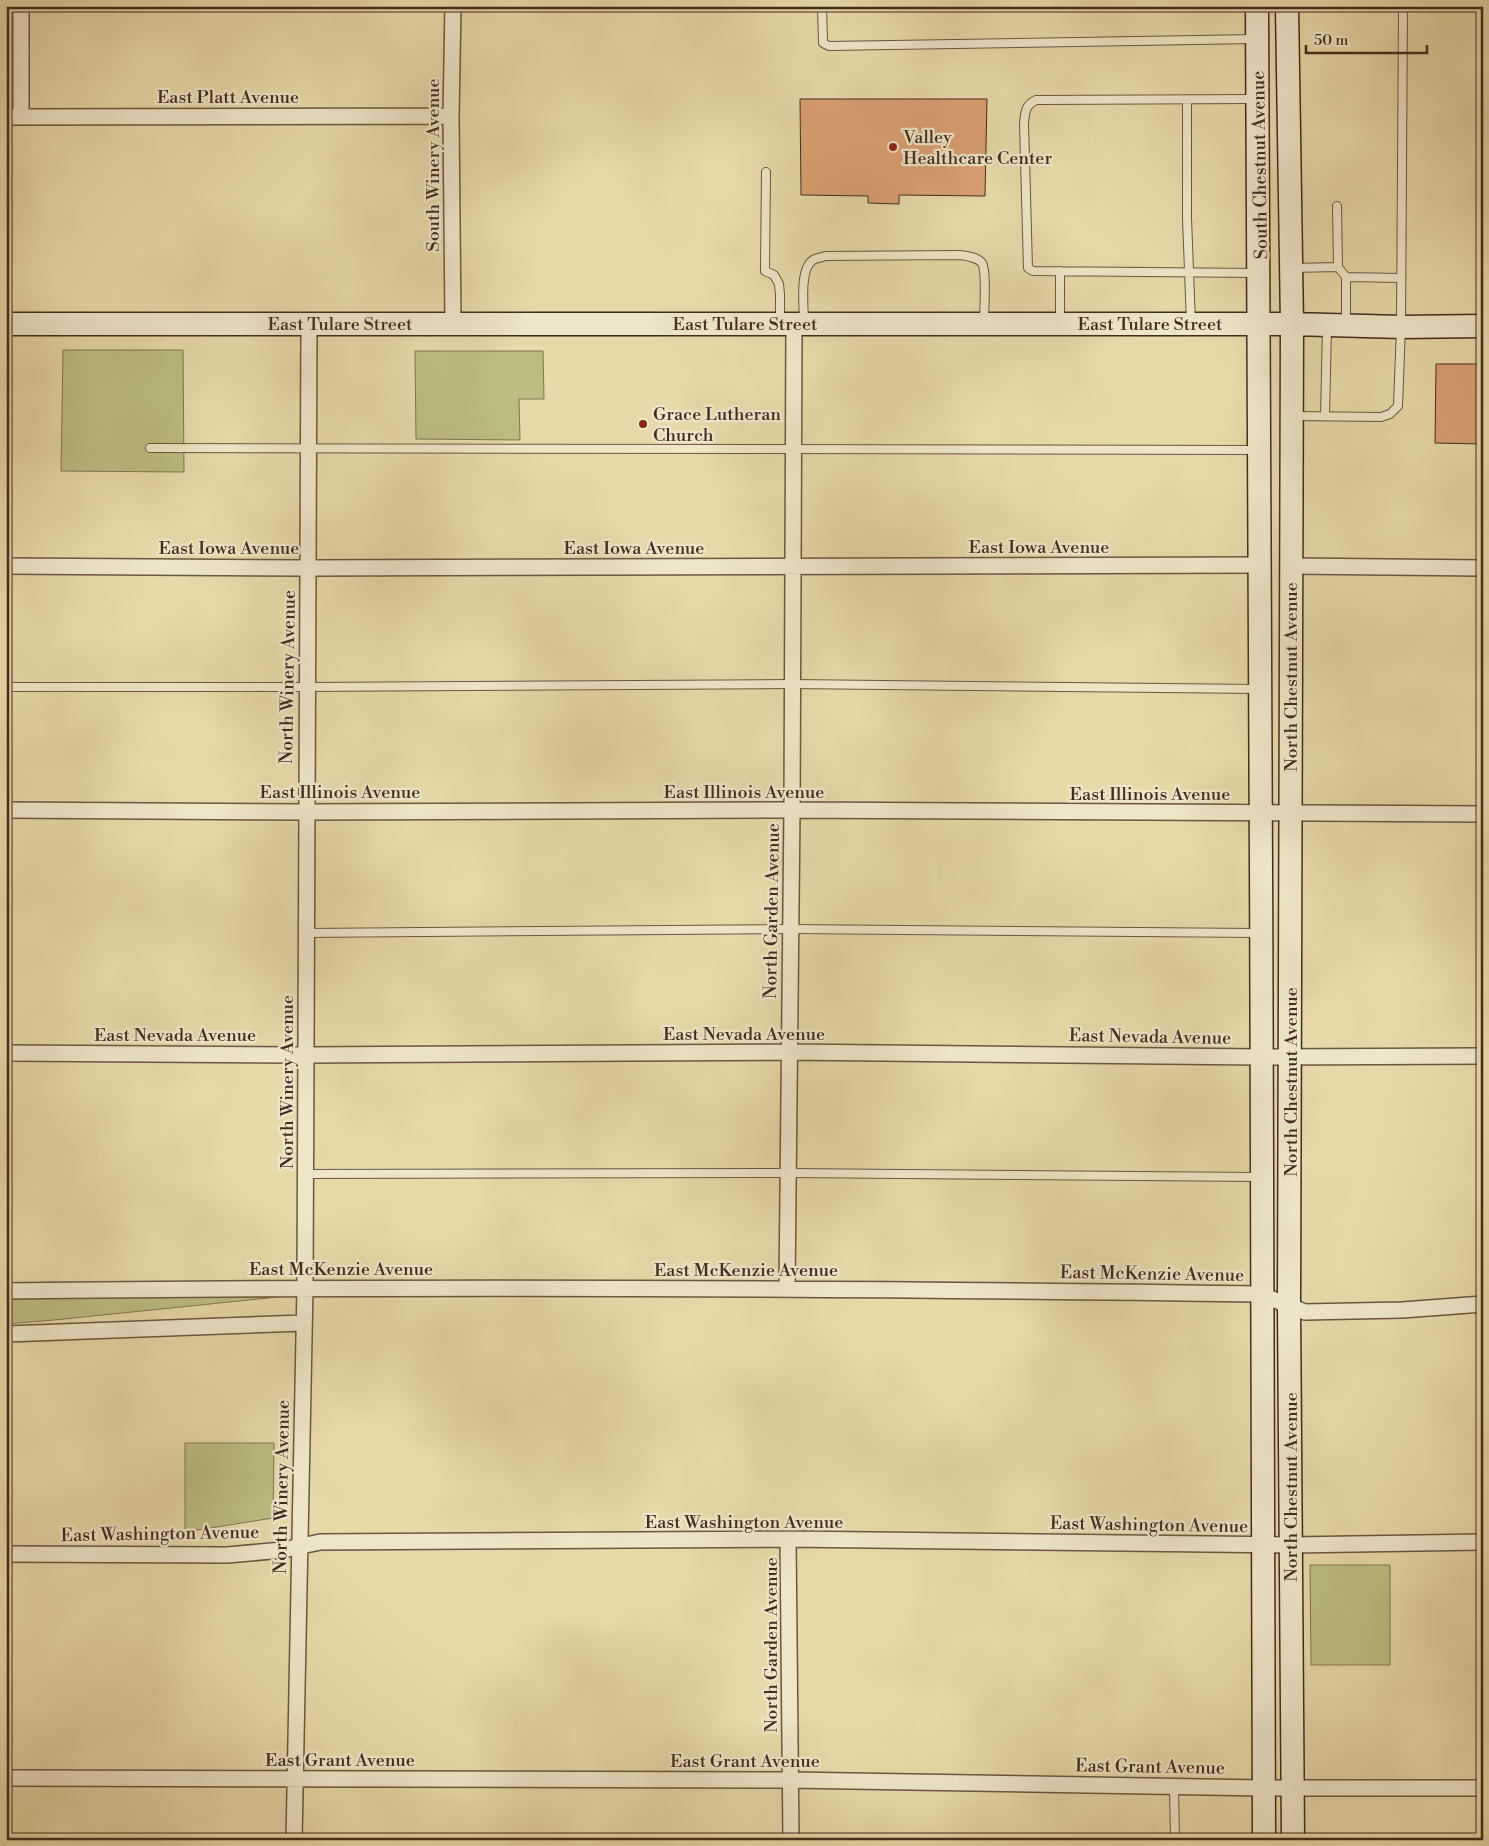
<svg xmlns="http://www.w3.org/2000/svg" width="1489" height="1846" font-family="'Libre Bodoni',serif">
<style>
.green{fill:#bdbd83;stroke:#807452}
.building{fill:#d9a073;stroke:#432b20}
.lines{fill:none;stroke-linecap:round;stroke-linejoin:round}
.lane-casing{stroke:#6c5642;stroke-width:10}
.street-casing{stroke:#6c5642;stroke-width:18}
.secondary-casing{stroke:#432b20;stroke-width:25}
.lane{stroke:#efe6c8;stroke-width:8}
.street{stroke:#efe6c8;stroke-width:15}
.secondary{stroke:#efe6c8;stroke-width:22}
.poi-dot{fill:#8f2418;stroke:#efe6c8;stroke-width:2}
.labels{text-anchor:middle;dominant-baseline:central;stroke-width:4.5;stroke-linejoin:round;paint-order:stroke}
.street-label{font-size:18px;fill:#432b20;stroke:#efe6c8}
.poi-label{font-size:18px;fill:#432b20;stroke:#efe6c8;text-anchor:start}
</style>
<rect width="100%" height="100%" fill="#e7d9aa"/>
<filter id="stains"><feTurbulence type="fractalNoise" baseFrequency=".004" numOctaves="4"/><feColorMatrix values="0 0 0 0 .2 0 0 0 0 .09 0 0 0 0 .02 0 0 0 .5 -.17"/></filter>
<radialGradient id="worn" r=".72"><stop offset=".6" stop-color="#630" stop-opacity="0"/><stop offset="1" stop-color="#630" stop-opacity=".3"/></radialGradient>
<path class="green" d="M63 350H183L184 472 61 471Z
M415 351H543L544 399H519L520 440 416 439Z
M278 1297 54 1320 6 1324V1298Z
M185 1443H274L273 1518 185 1532Z
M1310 1565H1390V1665H1311Z"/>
<path class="building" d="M800 99H987L985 196 899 195V204L868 203V196L801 195Z
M1436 364H1483V444L1435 443Z"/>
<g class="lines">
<g class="lane-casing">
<path id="lane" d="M822 6 823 43 829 46 1256 39
M1187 100V218L1191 323
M766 172 765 271 774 275 779 284 780 294V322
M1337 206 1338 267 1346 277 1401 278
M1292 268 1338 267
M1060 271V322
M1257 273 1033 271 1028 268 1024 124C1025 113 1025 105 1036 100L1257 99
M1346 277V323
M804 323C804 307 799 269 813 260 816 258 821 258 825 256L960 255C967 256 977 257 982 263 987 272 984 310 984 322
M1293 416 1381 417 1390 414 1398 406 1401 327 1403 6
M1325 416 1327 328
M150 448 1260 450
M6 687H306L792 684 1259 689
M306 933 790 929 1258 933
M305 1174 788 1173 1258 1177
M1174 1786 1175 1840"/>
</g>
<g class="street-casing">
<path id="street" d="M453 6 451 116 453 324
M6 117 451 116
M21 117V6
M6 566 308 568 1262 565
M1291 566 1483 568
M6 810 306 812 792 810 1483 814
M6 1053 305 1055 788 1052 1260 1057 1483 1056
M787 1288 792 810 794 324
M6 1291C424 1286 842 1288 1260 1294L1305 1312 1402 1310 1483 1304
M6 1334 303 1323
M788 1539 791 1840
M6 1554 227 1555 283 1550 320 1542 788 1539 1291 1545 1483 1542
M6 1778 790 1780 1263 1788H1483
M294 1840 305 1287 309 324"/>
</g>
<g class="secondary-casing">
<path id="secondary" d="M1257 6C1265 617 1258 1229 1264 1840
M1287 6 1292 324 1289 1306 1293 1840
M6 324H1292L1401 327 1483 326"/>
</g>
<use href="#lane" class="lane"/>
<use href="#street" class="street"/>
<use href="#secondary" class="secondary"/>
</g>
<g class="poi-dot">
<circle cx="893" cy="147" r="5"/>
<circle cx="643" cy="424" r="5"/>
</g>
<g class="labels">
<g class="street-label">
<text x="228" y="97">East Platt Avenue</text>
<text transform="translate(433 165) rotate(-90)">South Winery Avenue</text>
<text transform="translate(1260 165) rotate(-91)">South Chestnut Avenue</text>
<text x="340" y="324">East Tulare Street</text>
<text x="745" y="324">East Tulare Street</text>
<text x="1150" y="324">East Tulare Street</text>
<text x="1039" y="547">East Iowa Avenue</text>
<text x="229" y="548">East Iowa Avenue</text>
<text x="634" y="548">East Iowa Avenue</text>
<text transform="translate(288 677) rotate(-89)">North Winery Avenue</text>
<text transform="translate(1291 677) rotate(-90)">North Chestnut Avenue</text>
<text x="340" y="792">East Illinois Avenue</text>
<text x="744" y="792">East Illinois Avenue</text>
<text x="1150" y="794">East Illinois Avenue</text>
<text transform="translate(772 911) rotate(-89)">North Garden Avenue</text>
<text x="744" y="1034">East Nevada Avenue</text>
<text x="175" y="1035">East Nevada Avenue</text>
<text transform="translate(1150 1037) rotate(1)">East Nevada Avenue</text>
<text transform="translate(287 1082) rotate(-90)">North Winery Avenue</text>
<text transform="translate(1291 1082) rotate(-90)">North Chestnut Avenue</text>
<text x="341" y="1269">East McKenzie Avenue</text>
<text x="746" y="1270">East McKenzie Avenue</text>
<text transform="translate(1152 1274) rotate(1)">East McKenzie Avenue</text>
<text transform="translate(282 1487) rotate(-89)">North Winery Avenue</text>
<text transform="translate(1291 1487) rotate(-90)">North Chestnut Avenue</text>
<text x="744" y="1522">East Washington Avenue</text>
<text transform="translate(1149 1525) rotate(1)">East Washington Avenue</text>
<text transform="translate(160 1534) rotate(-1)">East Washington Avenue</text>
<text transform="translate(771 1645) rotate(-90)">North Garden Avenue</text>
<text x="340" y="1760">East Grant Avenue</text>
<text x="745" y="1761">East Grant Avenue</text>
<text transform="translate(1150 1767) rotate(1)">East Grant Avenue</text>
</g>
<g class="poi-label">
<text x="903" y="137">Valley<tspan x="903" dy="21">Healthcare Center</tspan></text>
<text x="653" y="414">Grace Lutheran<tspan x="653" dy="21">Church</tspan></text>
</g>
</g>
<rect width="1489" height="1846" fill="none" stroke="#e7d9aa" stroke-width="25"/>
<rect x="8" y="8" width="1474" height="1831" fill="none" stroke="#432b20" stroke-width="2.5"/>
<rect x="12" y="12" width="1464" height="1821" fill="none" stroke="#432b20"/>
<path d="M1306 45v8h121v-8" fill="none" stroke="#432b20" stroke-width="2.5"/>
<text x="1314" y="45" font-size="15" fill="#432b20" stroke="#efe6c8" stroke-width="4" paint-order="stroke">50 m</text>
<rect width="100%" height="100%" filter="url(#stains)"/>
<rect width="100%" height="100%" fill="url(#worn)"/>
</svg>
